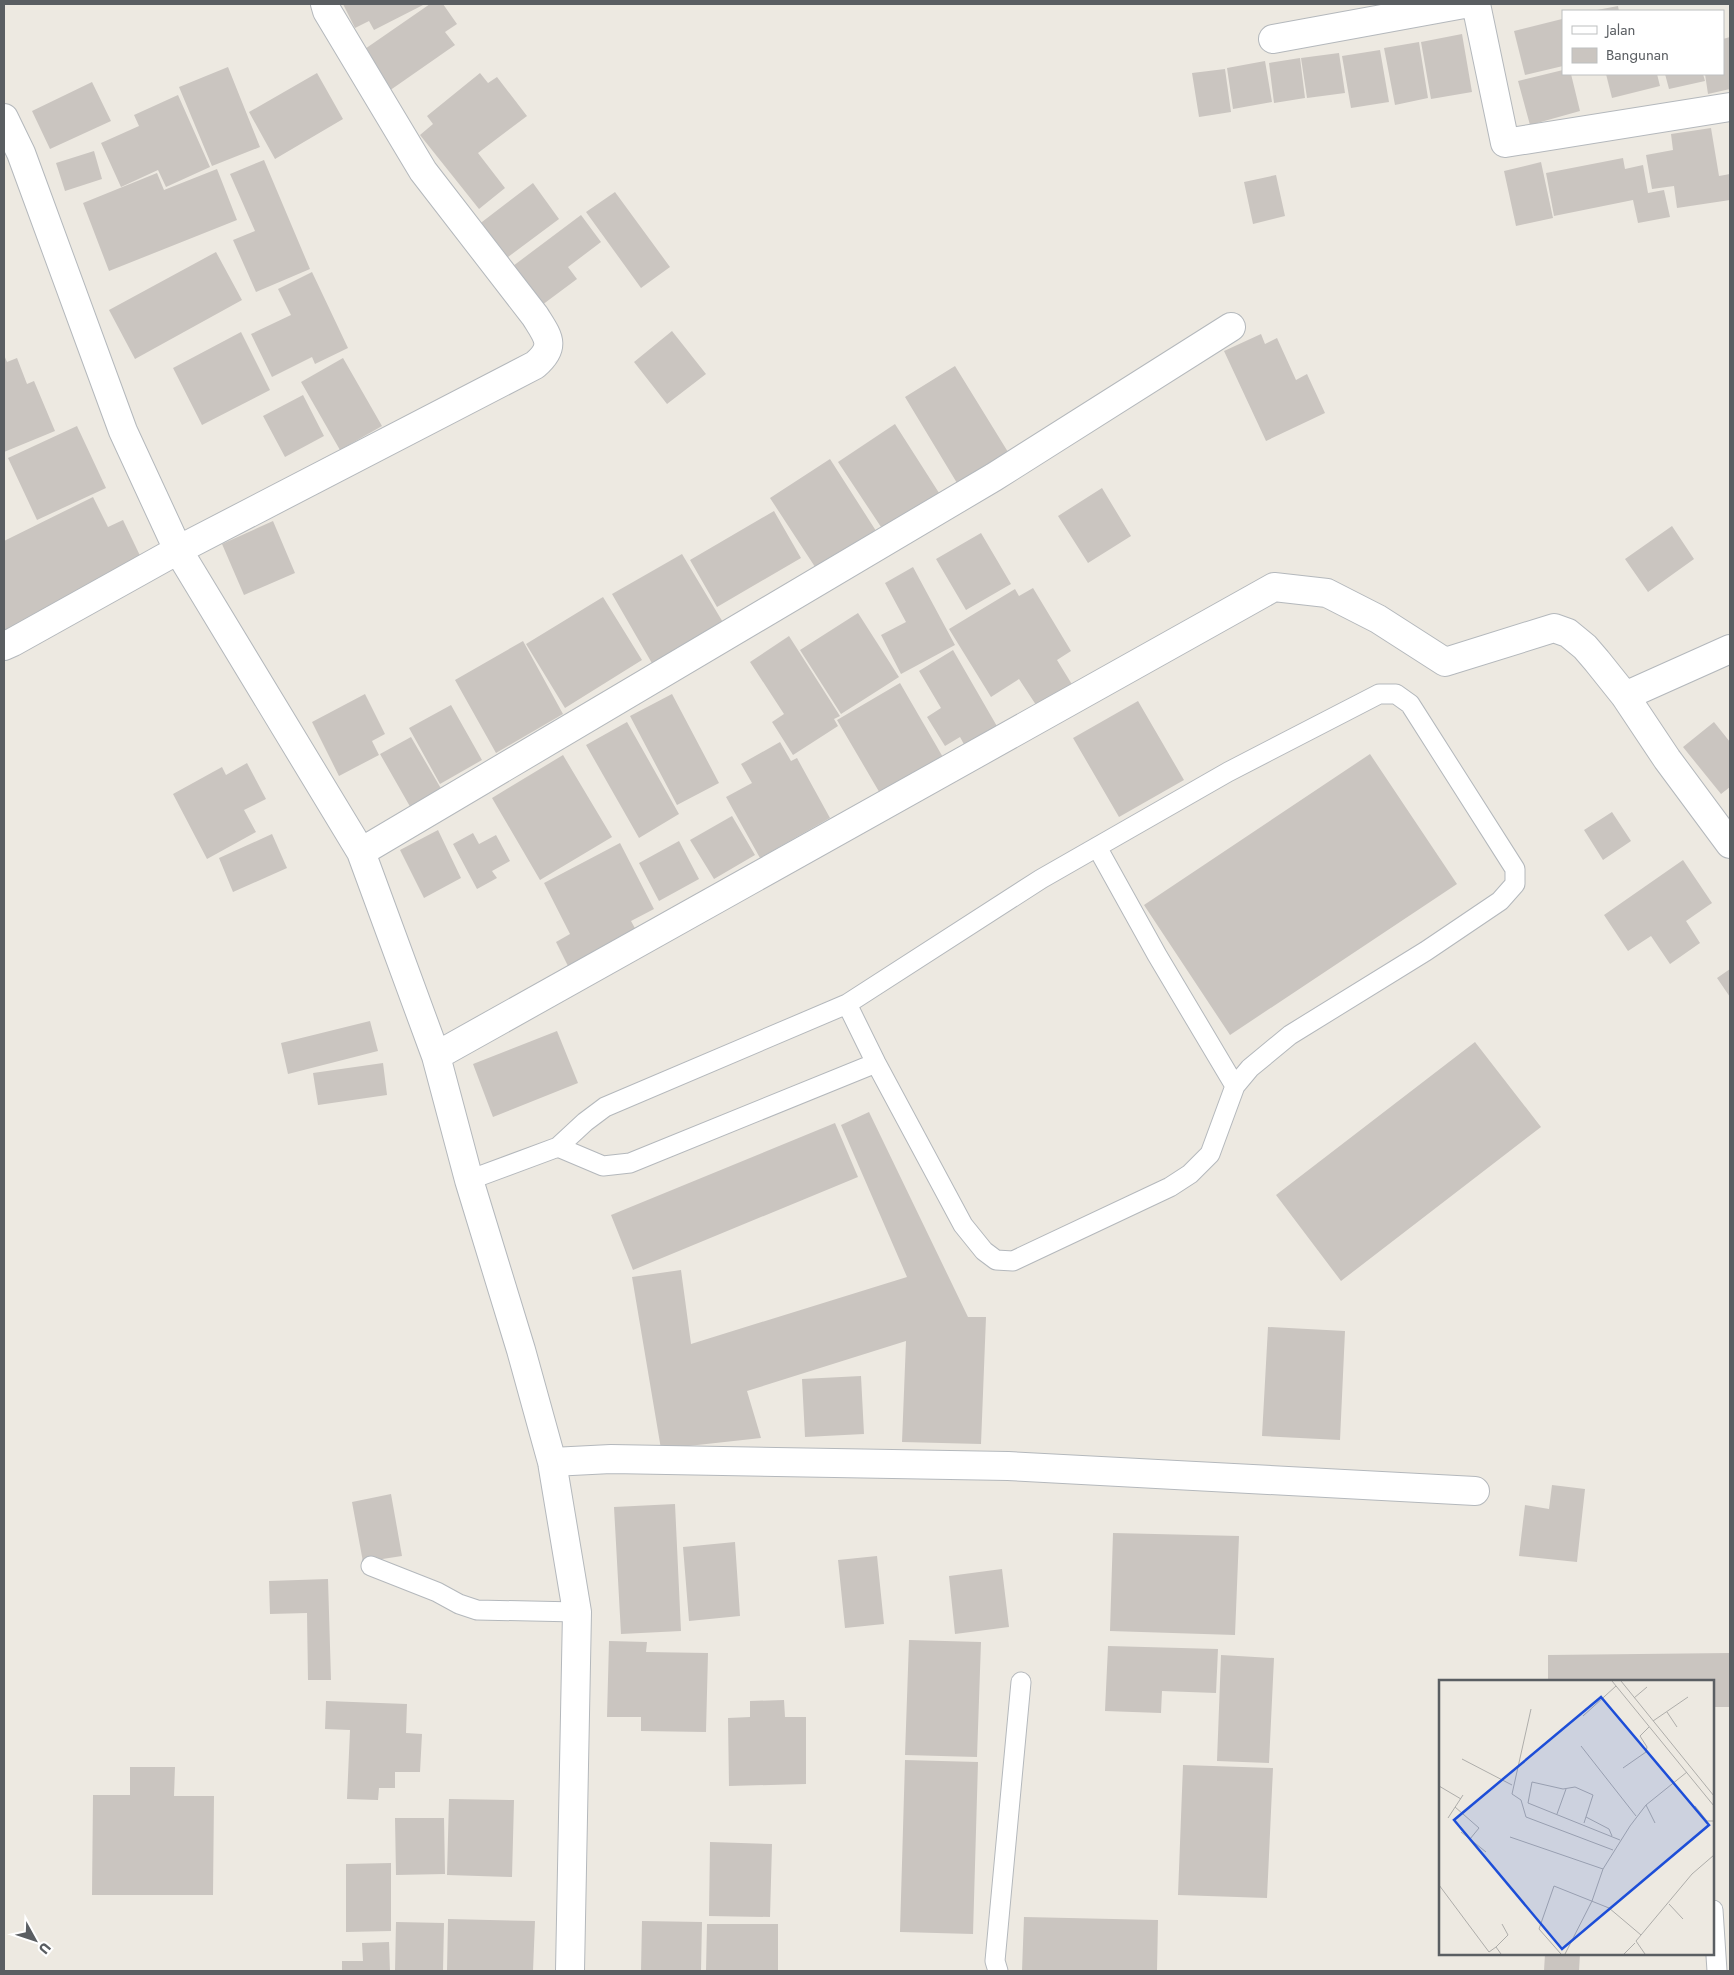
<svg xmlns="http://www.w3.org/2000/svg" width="1734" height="1975" font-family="Jost,sans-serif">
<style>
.building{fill:#cac5c0}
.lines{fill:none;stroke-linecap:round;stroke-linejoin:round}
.service-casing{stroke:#b4b8bc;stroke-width:21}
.minor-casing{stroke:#b4b8bc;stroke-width:30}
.service{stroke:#fff;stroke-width:19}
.minor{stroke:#fff;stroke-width:28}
.inset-road{fill:none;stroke:#aeadaa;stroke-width:1}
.view{fill:#1d4ed8;fill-opacity:0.15;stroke:#1d4ed8;stroke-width:2.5}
.inset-edge{fill:none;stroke:#5a5e62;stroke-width:2.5}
</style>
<rect width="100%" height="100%" fill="#ede9e1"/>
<path class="building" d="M343 4H425L374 30 369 21 355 28Z
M430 4H443L457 24 445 32 455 45 389 91 362 51Z
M1618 6 1619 11H1597V10Z
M1562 19 1563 66 1525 75 1514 31Z
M1462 34 1472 92 1431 99 1421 42Z
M1730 37V89L1708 94 1705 74H1723V39Z
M1419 42 1428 98 1395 105 1384 48Z
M1380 50 1389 102 1351 108 1342 56Z
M1339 53 1345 93 1307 98 1301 58Z
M1300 58 1305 98 1274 103 1269 63Z
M1265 61 1272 102 1233 109 1227 68Z
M228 67 260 147 212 166 179 87Z
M1225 69 1231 112 1199 117 1192 73Z
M1563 70V74H1571L1580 111 1530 125 1518 81Z
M317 73 343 119 275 159 249 112Z
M480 73 488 83 497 77 527 116 478 153 505 188 479 209 420 135 433 124 427 116Z
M1606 74H1657L1660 86 1612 98Z
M1665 74H1703L1705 81 1669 89Z
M92 82 111 121 50 149 32 111Z
M178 95 210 167 166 187 158 170 121 187 101 143 139 126 134 115Z
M1711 128 1719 176 1730 174V200L1677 208 1674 186 1652 189 1646 155 1673 150 1671 134Z
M94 151 102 179 65 191 56 163Z
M1623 158 1625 169 1643 165 1648 193 1664 190 1670 217 1638 223 1633 200 1554 216 1546 173Z
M264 160 310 269 256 292 233 240 255 231 230 174Z
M1541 162 1553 218 1516 226 1504 171Z
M217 169 237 220 109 271 83 203 157 173 164 190Z
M1276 175 1285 216 1253 224 1244 182Z
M533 183 559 219 504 260 478 225Z
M615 192 670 267 641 288 586 212Z
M581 215 601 242 568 267 577 279 538 308 509 269Z
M216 252 242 300 135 359 109 310Z
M312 272 348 348 315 364 312 357 272 377 251 334 291 315 278 289Z
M672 331 706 374 667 404 634 362Z
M241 332 270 390 202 425 173 368Z
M1261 334 1265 344 1277 338 1296 380 1307 374 1325 413 1266 441 1224 351Z
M4 355 7 362 17 358 27 384 34 381 55 431 4 452Z
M343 358 382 426 340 450 301 382Z
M955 366 1008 452 957 483 905 397Z
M303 395 324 436 285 457 263 416Z
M895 424 941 496 885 533 838 462Z
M77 426 106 488 37 520 8 458Z
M830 459 878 534 819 573 770 498Z
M1102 488 1131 536 1088 563 1058 516Z
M93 497 108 527 123 520 144 564 4 634V541Z
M774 511 801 558 717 607 690 560Z
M273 521 295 573 244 595 222 544Z
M1672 526 1694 559 1648 592 1625 559Z
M981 533 1011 584 966 610 936 559Z
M682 554 724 624 653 665 612 594Z
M913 567 955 645 901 674 881 635 906 622 885 583Z
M1033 588 1071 651 1057 660 1073 686 1038 708 1019 679 991 697 949 629 1015 589 1019 596Z
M603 597 642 660 565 708 526 644Z
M858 613 899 677 841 714 800 650Z
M789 636 840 716 834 719 838 726 793 755 772 722 784 714 750 662Z
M523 641 563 714 496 753 455 680Z
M953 650 998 728 966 748 960 737 945 746 927 717 941 708 919 671Z
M900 683 944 759 881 795 837 720Z
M365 694 385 734 372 741 379 755 339 776 312 722Z
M672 694 719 783 677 805 630 716Z
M1138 701 1184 780 1119 817 1073 738Z
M451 705 482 760 440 784 409 728Z
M627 722 679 814 639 838 586 745Z
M1714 722 1730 742V787L1721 794 1683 747Z
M411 737 443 792 412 810 380 754Z
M780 742 791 761 797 758 830 818 760 858 726 797 752 783 741 764Z
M1370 754 1457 884 1230 1035 1144 905Z
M563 755 612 837 540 880 492 798Z
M247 763 266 799 244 810 256 832 207 859 173 794 222 767 226 775Z
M1612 812 1631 841 1603 860 1584 830Z
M732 816 755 855 714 879 690 840Z
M438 830 461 878 424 898 400 850Z
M473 833 479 844 496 835 510 861 492 871 497 878 477 889 453 844Z
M272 834 287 868 233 892 219 858Z
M679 841 699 879 659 901 639 863Z
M620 843 654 909 631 921 637 932 569 968 556 942 570 934 544 883Z
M1683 860 1712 903 1686 921 1700 943 1670 964 1651 936 1628 951 1604 915Z
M1730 969V997L1717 978Z
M370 1021 378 1051 288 1074 281 1043Z
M557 1031 578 1083 493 1117 473 1064Z
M1475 1042 1541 1127 1341 1281 1276 1195Z
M383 1063 387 1095 318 1105 313 1073Z
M869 1112 968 1317H986L981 1444 902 1442 906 1341 747 1391 761 1438 661 1449 632 1277 681 1270 691 1344 907 1277 841 1125Z
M835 1123 858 1177 633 1270 611 1215Z
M1268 1327 1345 1331 1340 1440 1262 1436Z
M861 1376 864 1434 805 1437 802 1379Z
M1552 1485 1585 1489 1577 1562 1519 1556 1525 1505 1549 1509Z
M391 1494 402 1556 363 1562 352 1502Z
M675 1504 681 1631 621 1634 614 1507Z
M1113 1533 1239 1536 1235 1635 1110 1631Z
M735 1542 740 1616 689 1621 683 1547Z
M877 1556 884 1624 845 1628 838 1560Z
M1002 1569 1009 1627 955 1634 949 1576Z
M328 1579 331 1680H308L307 1613 270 1614 269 1581Z
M909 1640 981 1642 977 1757 905 1755Z
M609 1641 647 1642 646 1652 708 1653 706 1732 641 1731V1717H607Z
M1108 1646 1218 1649 1216 1693 1162 1691 1161 1713 1105 1711Z
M1730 1653V1707H1713V1681H1548V1655Z
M1221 1655 1274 1658 1269 1763 1217 1761Z
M784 1700 785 1717H806V1784L729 1786 728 1718 750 1717V1701Z
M326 1701 407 1704 406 1733 422 1734 420 1772H395V1788H379L378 1800 347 1799 350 1730 325 1729Z
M905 1760 978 1762 973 1934 900 1932Z
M1183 1765 1273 1768 1267 1898 1178 1895Z
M130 1767H175L174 1796H214L213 1895H92L93 1795H130Z
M449 1799 514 1800 512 1877 447 1875Z
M395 1818H444L445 1874 396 1875Z
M710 1842 772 1844 770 1917 709 1916Z
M391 1863V1931L346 1932V1864Z
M1024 1917 1158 1920 1157 1971H1022Z
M448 1919 535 1921 533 1971H447Z
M642 1921 702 1922 701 1971H641Z
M396 1922 444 1923 443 1971H395Z
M707 1924H778V1971H706Z
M389 1942 390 1971H342V1961H363L362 1943Z
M1545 1954H1580L1579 1971H1544Z"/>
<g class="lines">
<g class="service-casing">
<path id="service" d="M1097 847 1157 955 1235 1086
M558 1147 603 1166 630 1163 876 1063
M469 1180 558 1147 585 1122 605 1107 847 1004 1041 879 1228 772 1379 694H1396L1410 704 1515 869V884L1500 901 1426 951 1290 1035 1250 1068 1235 1086 1210 1154 1190 1174 1170 1187 1013 1261 996 1260 984 1251 963 1225 876 1063 847 1004
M371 1566 437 1592 459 1604 477 1610 577 1612
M1713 1910 1717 1971
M998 1971 995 1961 1021 1682"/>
</g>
<g class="minor-casing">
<path id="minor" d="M1476 4 1505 143 1730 107
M1273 39 1464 4
M4 118 21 153 123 431 178 550 361 852 436 1056 469 1180 521 1350 552 1462 577 1612 570 1971
M4 646 13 642 178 550 535 365C557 346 548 337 535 316L423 171 327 11 325 4
M1625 696 1730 649
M361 852 994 477 1231 327
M436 1056 1274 587 1327 593 1378 619 1445 662 1554 628 1568 633 1585 647 1597 661 1625 696 1667 759 1730 844
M552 1462 611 1459 1008 1466 1475 1491"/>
</g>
<use href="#service" class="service"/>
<use href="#minor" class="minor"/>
</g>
<g transform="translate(1439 1680)">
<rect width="275" height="275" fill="#ede9e1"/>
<path class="inset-road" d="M173 1 275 126M182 1 275 116M195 18 208 7M92 29 73 114 82 120 87 137 174 170M228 32 238 47M144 36 177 6M214 41 249 17M142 66 197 136M23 79 73 105M184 88 207 72 208 67 201 56 210 47M0 106 22 119M207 125 216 143M256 126 268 141H275M16 127 40 148 31 159M118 134 127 109M147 137 170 149 173 156M9 138 24 115M145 143 154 115 136 107 124 109 93 102 89 123 181 160M22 152 47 172M71 157 164 189M0 205 50 272 57 267 62 274M230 224 244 239M57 267 69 255 63 244M122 274 100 249 115 206 170 228 202 255M126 274 153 221 164 189 191 146 207 125 248 92M185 274 196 263M206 274 197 261 253 194 275 175"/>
<path class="view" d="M162 17 270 145 123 269 15 140Z"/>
<rect width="275" height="275" class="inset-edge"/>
</g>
<rect width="1734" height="1975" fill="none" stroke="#5a5e62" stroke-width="10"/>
<rect x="1562" y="10" width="162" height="65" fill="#ffffff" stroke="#bdbfc0"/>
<rect x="1572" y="26" width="25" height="8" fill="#ffffff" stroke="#bdbfc0"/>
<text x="1606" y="35" font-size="15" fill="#5a5e62">Jalan</text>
<rect x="1572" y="48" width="25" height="15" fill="#cac5c0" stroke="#bdbfc0"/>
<text x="1606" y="60" font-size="15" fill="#5a5e62">Bangunan</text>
<g transform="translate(35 1940) rotate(130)" stroke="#ffffff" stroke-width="4" paint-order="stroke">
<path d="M0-4L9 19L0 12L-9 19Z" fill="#5a5e62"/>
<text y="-8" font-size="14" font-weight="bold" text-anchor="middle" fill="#5a5e62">U</text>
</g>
</svg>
